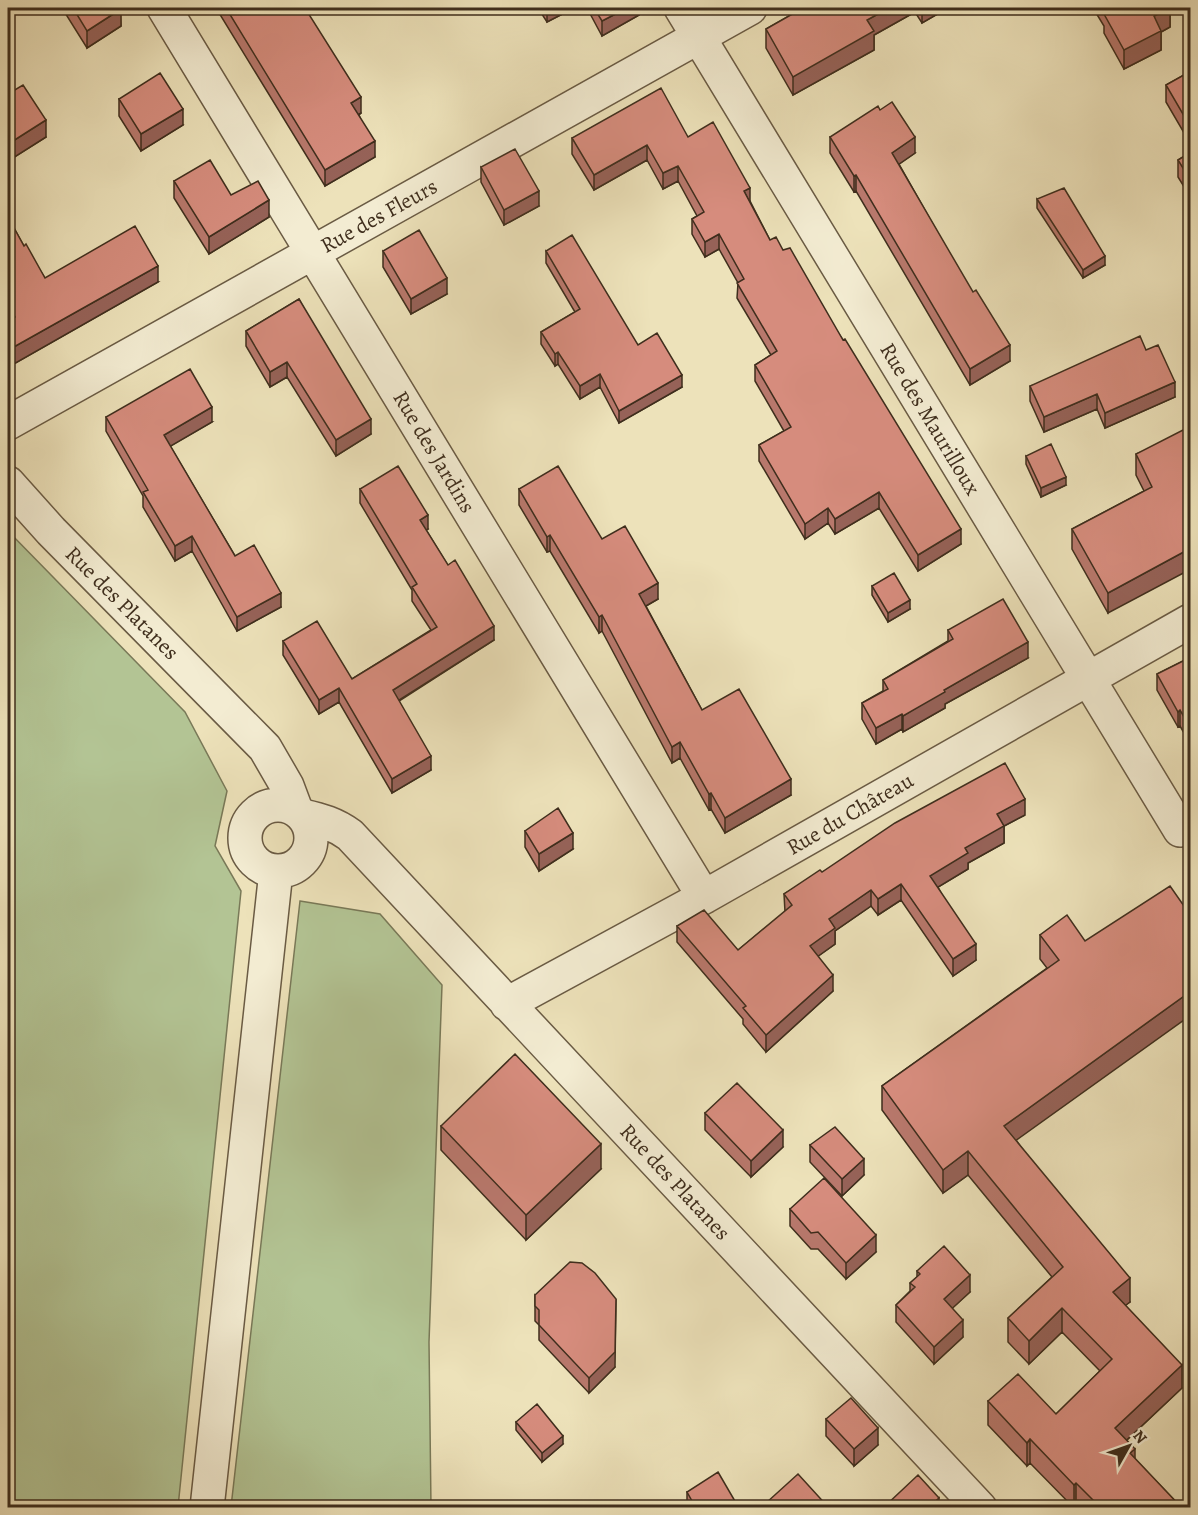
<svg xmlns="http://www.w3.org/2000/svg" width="1198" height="1515" font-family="Alegreya,serif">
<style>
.green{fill:#b3c494;stroke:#797958;stroke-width:1.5}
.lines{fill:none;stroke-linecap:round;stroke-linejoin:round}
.minor-casing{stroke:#6a5b44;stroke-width:36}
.minor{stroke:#f3ecd2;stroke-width:33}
.wall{fill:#b8786c;stroke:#3f2e1d;stroke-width:1.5}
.shaded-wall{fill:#966258;stroke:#3f2e1d;stroke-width:1.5}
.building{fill:#d68c7d;stroke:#3f2e1d;stroke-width:1.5}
.labels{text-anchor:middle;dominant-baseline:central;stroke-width:6;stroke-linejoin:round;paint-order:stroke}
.street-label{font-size:22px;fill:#3f2e1d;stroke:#f3ecd2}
</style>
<rect width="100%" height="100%" fill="#ede2ba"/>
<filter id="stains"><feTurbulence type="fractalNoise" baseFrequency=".00333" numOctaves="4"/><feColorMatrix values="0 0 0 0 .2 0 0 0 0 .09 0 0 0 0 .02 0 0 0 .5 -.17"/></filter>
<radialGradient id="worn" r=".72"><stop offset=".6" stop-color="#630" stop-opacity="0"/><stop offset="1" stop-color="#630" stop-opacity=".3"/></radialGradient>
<path class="green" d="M8 531 185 712 227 791 215 846 241 891 178 1507H8Z
M300 901 380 914 442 985 429 1342 431 1507H231Z"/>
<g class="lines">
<g class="minor-casing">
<path id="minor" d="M164 8 704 897
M681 8 1180 830
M8 423 750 8
M8 483 51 531 265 748 287 786 296 810
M245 838a33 33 0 1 1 66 0a33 33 0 1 1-66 0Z
M303 816C321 820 335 824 350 835L980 1508
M507 1004 704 897 1190 621
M207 1508 276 871"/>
</g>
<use href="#minor" class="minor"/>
</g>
<path class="wall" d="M62 8H120L121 26 87 48Z
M216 8H305L361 113 359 115 375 157 325 186Z
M538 8H574L547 22Z
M587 8H639V15L602 36Z
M803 8H948L922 23 915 12 874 35V50L793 95 766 48V29Z
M1093 8H1170V27L1161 32V50L1124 69 1104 33V26Z
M1191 71 1187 138 1166 102V85Z
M8 94 46 137 13 158 8 149Z
M119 99 183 125 141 151 119 116Z
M688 137 750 201 770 240 783 250 843 340 961 544 918 571 879 508 835 534 828 523 805 539 759 461V445L784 431 755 381V365L771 355 737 298 738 283 719 249 705 257 692 234V219L697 216 678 181 663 189 647 160 594 190 572 154V138Z
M830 137 915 153 899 164 1010 361 970 385 856 191 854 192 830 153Z
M1191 152V198L1178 177V160Z
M481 167 539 206 504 225 481 182Z
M174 181 231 195 269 217 209 254 174 198Z
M1037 199 1105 265 1083 278 1037 208Z
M8 217 24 246 45 278 158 282 12 365 8 358Z
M383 251 447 294 411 314 383 267Z
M546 251 638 345 682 387 619 423 600 387 580 399 558 364 555 366 541 344V332L575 312 546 263Z
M299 299 371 434 336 456 287 377 270 387 246 346V331Z
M1146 350 1175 397 1105 428 1097 409 1044 432 1030 401V386Z
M106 417 212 422 170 446 235 556 281 607 237 631 192 551 175 561 143 507V496L106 431Z
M1188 433 1108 613 1072 549V529L1144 491 1136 475V454Z
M1026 456 1066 485 1041 497 1026 464Z
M360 489 428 529 426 530 494 640 399 701 431 770 392 793 339 702 319 714 283 655V641L352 679 431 630 412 601V590L360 503Z
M519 489 602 539 658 599 646 606 702 710 791 795 725 833 711 809 709 810 680 758 672 763 602 631 599 633 550 551 547 552 519 505Z
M872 586 910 609 888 622 872 595Z
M948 630 1028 658 945 704V708L903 732 902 729 876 744 862 719V703L883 691V680L948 641Z
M1191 657V745L1180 726 1178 727 1157 690V674Z
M1025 815 1004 826V843L968 863V869L938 887 976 960 953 976 901 900 878 915 871 906 835 931V944L818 956 833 991 766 1052 743 1024V1019L677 942V926L738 950 785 912 784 894 822 872Z
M525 831 573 849 539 871 525 847Z
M1040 935 1085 941 1016 1140 1130 1302 1125 1305 1182 1388 1127 1440 1135 1459 1182 1508H1077L1076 1506 1074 1508 1030 1463 1027 1466 988 1425V1401L1056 1414 1100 1371 1062 1332 1029 1364 1008 1342V1318L1052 1277 968 1175 943 1193 882 1110V1086L1047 968 1040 959Z
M705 1113 783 1147 751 1177 705 1130Z
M441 1126 601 1169 526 1240 441 1150Z
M810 1145 864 1175 842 1196 810 1162Z
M790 1209 876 1252 846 1279 818 1249H811L790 1226Z
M917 1271 970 1292 952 1308 963 1337 934 1364 896 1322V1305L910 1291V1283L917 1277Z
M535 1295 615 1367 589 1393 539 1340V1325L535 1321Z
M826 1419 878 1445 854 1466 826 1436Z
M516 1422 563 1444 542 1462 516 1430Z
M687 1492 739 1508H687Z"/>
<path class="shaded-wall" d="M547 8H574L547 22Z
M627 8H639V15L602 36V21Z
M889 8H915V12L874 35V50L793 95V77L867 20Z
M922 8H948L922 23Z
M1170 8V27L1161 32V50L1124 69V50L1154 16Z
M121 9V26L87 48V31Z
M361 97V113L351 119V103Z
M183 109V125L141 151V134Z
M1191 119V135L1187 138V121Z
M46 120V137L13 158V141Z
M915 137V153L892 169V153Z
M375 141V157L325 186V170Z
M647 145V160L594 190V175Z
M678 166V181L663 189V173Z
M856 175V191L854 192V176Z
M750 188V203L744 191Z
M539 191V206L504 225V210Z
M269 200V217L209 254V237Z
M719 234V249L705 257V242Z
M1105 256V265L1083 278V270Z
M158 266V282L12 365V348Z
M447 278V294L411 314V299Z
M1010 345V361L970 385V369Z
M558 352V364L555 366V354Z
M287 362V377L270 387V372Z
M600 374V387L580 399V386Z
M682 375V387L619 423V411Z
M1175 382V397L1105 428V413Z
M1097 394V409L1044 432V417Z
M212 407V422L164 450V435Z
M371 419V434L336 456V440Z
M1066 477V485L1041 497V488Z
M879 492V508L835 534V519Z
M828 508V523L805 539V524Z
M428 515V529L420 534V520Z
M961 529V544L918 571V555Z
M550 535V551L547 552V537Z
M192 536V551L175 561V546Z
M1191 548V569L1108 613V593Z
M658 583V599L639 610V594Z
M281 593V607L237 631V617Z
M910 600V609L888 622V613Z
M602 615V631L599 633V617Z
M494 626V640L393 704V690Z
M1028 642V658L945 704V708L903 732V716L944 690Z
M339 688V702L319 714V700Z
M1180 710V726L1178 727V712Z
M902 714V729L876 744V728Z
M680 742V758L672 763V747Z
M431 756V770L392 793V779Z
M791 779V795L725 833V818Z
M711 793V809L709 810V794Z
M1025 799V815L1004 826V843L968 863V869L930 892V876L965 848 997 814Z
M573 833V849L539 871V854Z
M901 884V900L878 915V899Z
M871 890V906L835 931V944L810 962V946L829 919Z
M976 944V960L953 976V959Z
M833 975V991L766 1052V1035Z
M1191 991V1015L1004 1149V1126Z
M783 1130V1147L751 1177V1161Z
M601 1144V1169L526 1240V1215Z
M968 1151V1175L943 1193V1170Z
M864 1159V1175L842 1196V1179Z
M876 1235V1252L846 1279V1263Z
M970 1275V1292L944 1316V1299Z
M1130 1278V1302L1113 1315V1292Z
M616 1299 615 1367 589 1393V1378Z
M1062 1308V1332L1029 1364V1341Z
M963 1320V1337L934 1364V1347Z
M1182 1365V1388L1115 1451V1428Z
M878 1428V1445L854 1466V1449Z
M563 1436V1444L542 1462V1453Z
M1030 1439V1463L1027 1466V1443Z
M1135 1449V1472L1130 1453Z
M1076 1483V1506L1074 1508V1485Z
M939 1498V1508H928Z"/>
<path class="building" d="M73 8H120L121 9 87 31Z
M226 8H305L361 97 351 103 375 141 325 170Z
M594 8H627L602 21Z
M803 8H889L867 20 874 31 793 77 766 29Z
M1104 8H1170L1154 16 1161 31 1124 50 1104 14 1108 13Z
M1191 71V119L1187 121 1166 85Z
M160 73 183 109 141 134 119 99Z
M23 85 46 120 13 141 8 133V94Z
M661 88 688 137 713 122 750 188 744 191 770 240 776 237 783 250 790 248 843 340 845 339 961 529 918 555 879 492 835 519 828 508 805 524 759 445 791 427 755 365 777 351 737 283 744 279 719 234 705 242 692 219 704 212 678 166 663 173 647 145 594 175 572 138Z
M892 102 915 137 892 153 973 292 976 290 1010 345 970 369 856 175 854 176 830 137 878 106 880 110Z
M515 149 539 191 504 210 481 167Z
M1191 152V181L1178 160Z
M210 160 231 195 258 181 269 200 209 237 174 181Z
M1064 188 1105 256 1083 270 1037 199Z
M8 217 24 246 26 244 45 278 135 226 158 266 12 348 8 341V321L15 317 8 304Z
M419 230 447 278 411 299 383 251Z
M572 235 638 345 657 333 682 375 619 411 600 374 580 386 558 352 555 354 541 332 580 309 546 251Z
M299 299 371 419 336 440 287 362 270 372 246 331Z
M1140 336 1146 350 1158 345 1175 382 1105 413 1097 394 1044 417 1030 386Z
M190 369 212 407 164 435 235 556 254 545 281 593 237 617 192 536 175 546 143 492 148 490 106 417Z
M1185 429 1188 433 1191 432V548L1108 593 1072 529 1152 487 1136 454Z
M1051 444 1066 477 1041 488 1026 456Z
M398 466 428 515 420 520 448 565 455 560 494 626 393 690 431 756 392 779 339 688 319 700 283 641 317 621 352 679 437 627 412 587 417 584 360 489Z
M558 466 602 539 625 526 658 583 639 594 702 710 739 689 791 779 725 818 711 793 709 794 680 742 672 747 602 615 599 617 550 535 547 537 519 489Z
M894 573 910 600 888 613 872 586Z
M1003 599 1028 642 944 690 945 692 903 716 902 714 876 728 862 703 888 689 883 680 953 639 948 630Z
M1191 657V729L1180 710 1178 712 1157 674Z
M1005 763 1025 799 997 814 1004 826 965 848 968 853 930 876 976 944 953 959 901 884 878 899 871 890 829 919 835 928 810 946 833 975 766 1035 743 1008 746 1006 677 926 704 910 738 950 792 905 784 894 820 870 822 872 895 823Z
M558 808 573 833 539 854 525 831Z
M1170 886 1191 916V991L1004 1126 1130 1278 1113 1292 1182 1365 1115 1428 1135 1449 1130 1453 1182 1508H1101L1076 1483 1074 1485 1030 1439 1027 1443 988 1401 1018 1374 1056 1414 1112 1359 1062 1308 1029 1341 1008 1318 1063 1267 968 1151 943 1170 882 1086 1059 960 1040 935 1067 915 1085 941Z
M515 1054 601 1144 526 1215 441 1126Z
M737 1083 783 1130 751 1161 705 1113Z
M835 1127 864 1159 842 1179 810 1145Z
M824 1178 876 1235 846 1263 818 1232 811 1233 790 1209Z
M944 1246 970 1275 944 1299 963 1320 934 1347 896 1305 915 1287 910 1283 920 1274 917 1271Z
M570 1262 582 1263 595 1273 616 1299 615 1352 589 1378 539 1325V1310L535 1306V1295Z
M851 1398 878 1428 854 1449 826 1419Z
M537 1404 563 1436 542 1453 516 1422Z
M718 1472 739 1508H696L687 1492Z
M798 1474 829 1508H770L766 1503Z
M918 1475 939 1498 928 1508H883Z"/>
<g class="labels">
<g class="street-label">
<text transform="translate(379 216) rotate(-29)">Rue des Fleurs</text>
<text transform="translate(930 419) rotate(59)">Rue des Maurilloux</text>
<text transform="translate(434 452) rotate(59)">Rue des Jardins</text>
<text transform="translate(122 603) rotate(45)">Rue des Platanes</text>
<text transform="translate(850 814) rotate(-30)">Rue du Château</text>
<text transform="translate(675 1182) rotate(47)">Rue des Platanes</text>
</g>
</g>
<rect width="1198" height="1515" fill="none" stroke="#ede2ba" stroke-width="30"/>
<rect x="9" y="9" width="1180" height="1497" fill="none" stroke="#3f2e1d" stroke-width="3"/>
<rect x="15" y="15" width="1168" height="1485" fill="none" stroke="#3f2e1d" stroke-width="1.5"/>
<g transform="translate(1129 1446) rotate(50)" stroke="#f3ecd2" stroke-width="4.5" paint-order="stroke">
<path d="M0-4.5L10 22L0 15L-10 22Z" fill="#3f2e1d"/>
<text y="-9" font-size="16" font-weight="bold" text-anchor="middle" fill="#3f2e1d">N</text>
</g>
<rect width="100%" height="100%" filter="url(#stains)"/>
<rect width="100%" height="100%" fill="url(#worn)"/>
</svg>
